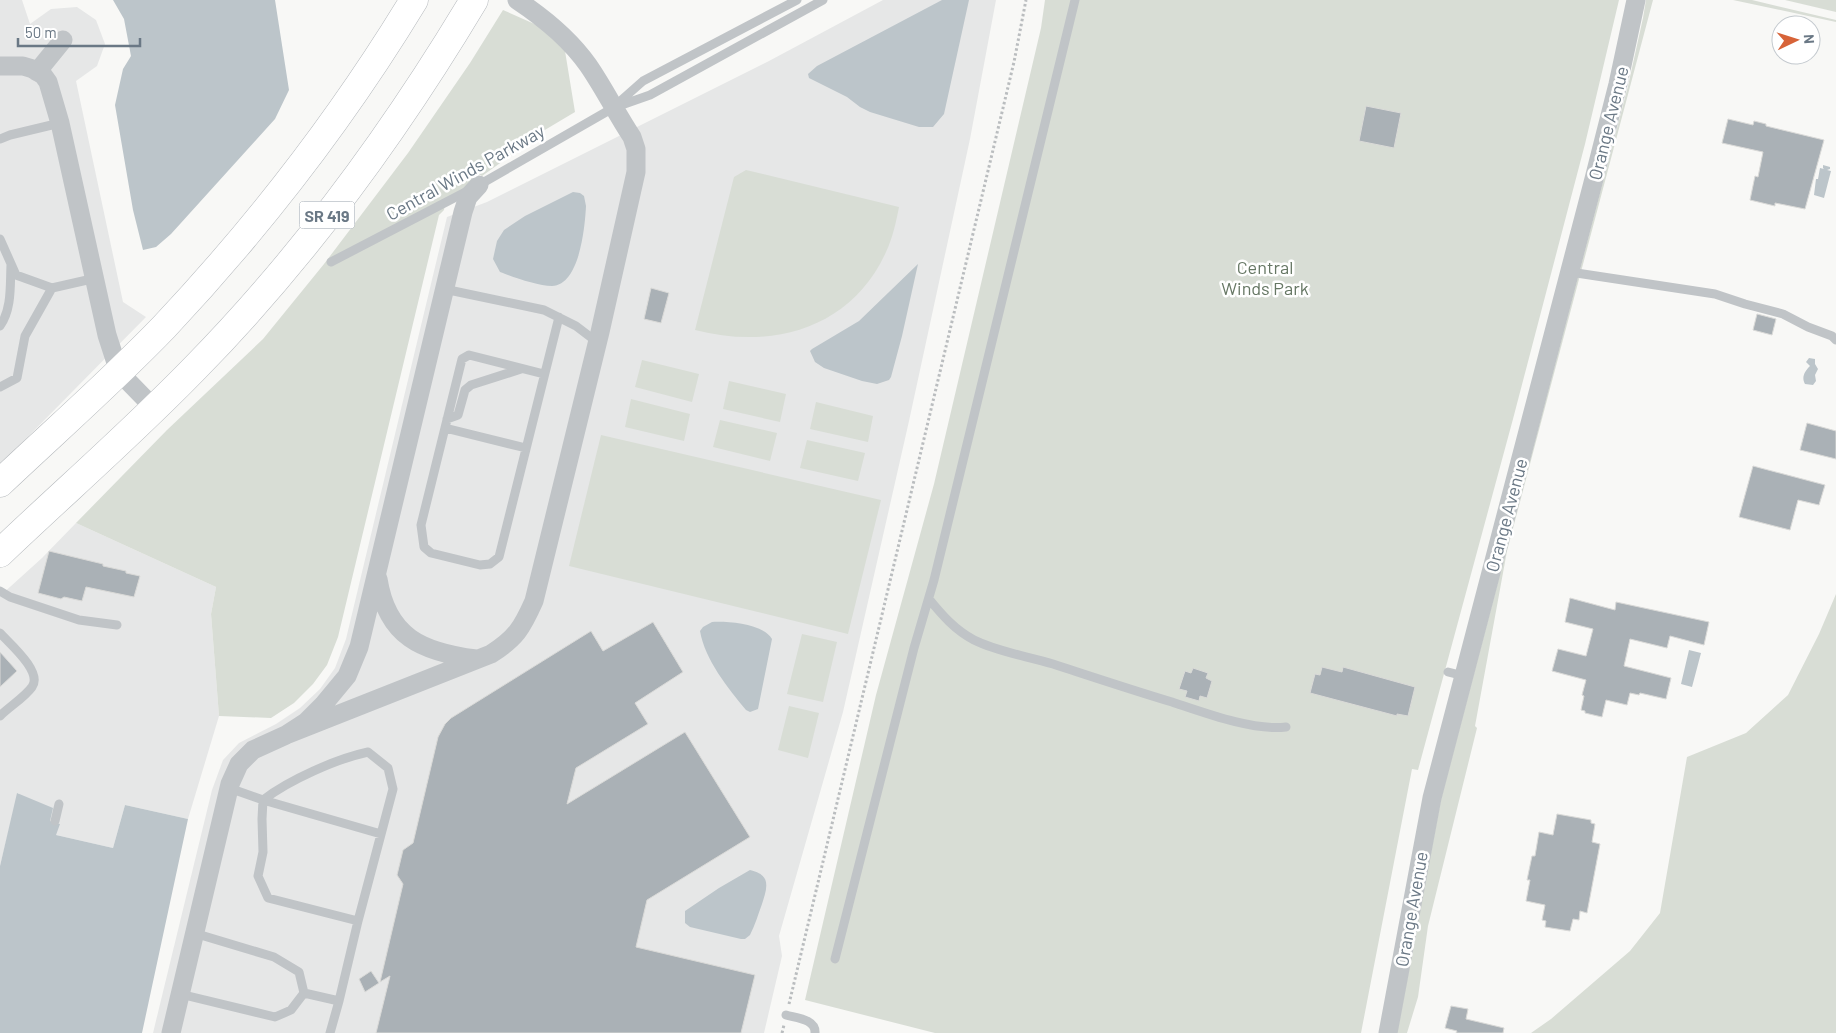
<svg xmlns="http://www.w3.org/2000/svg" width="1836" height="1033" font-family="Barlow,sans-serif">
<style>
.built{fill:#e6e7e7}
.green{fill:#d8ddd5}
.water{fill:#bcc5ca}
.building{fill:#aab1b6;stroke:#dadad8}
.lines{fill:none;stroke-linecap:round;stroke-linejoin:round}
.primary-casing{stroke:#b4b8bc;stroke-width:29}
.path{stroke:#babdbf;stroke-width:3;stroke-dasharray:2.5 2.5;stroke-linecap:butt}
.lane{stroke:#c0c4c7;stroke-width:9}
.street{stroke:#c0c4c7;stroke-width:19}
.primary{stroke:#fff;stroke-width:28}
.labels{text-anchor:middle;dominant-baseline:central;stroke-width:5;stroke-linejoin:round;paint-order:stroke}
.shield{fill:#fff;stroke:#97a0aa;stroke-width:1}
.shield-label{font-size:16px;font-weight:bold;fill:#6a7885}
.street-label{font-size:18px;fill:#6a7885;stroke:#fff}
.park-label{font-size:18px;fill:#667764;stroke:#fff}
</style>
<rect width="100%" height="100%" fill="#f8f8f6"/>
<path class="built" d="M0 0H22L30 24 51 9 77 7 96 20 105 44 97 66 76 81 123 302 146 317 0 465Z
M883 0H996L970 139 909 421 843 712 779 936 782 956 764 1033H153L212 790 223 760 239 743 276 724 300 708 320 689 335 668 346 639 447 217 487 202 769 61Z
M76 523 216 587 211 614 219 716 188 819 125 805 113 848 56 835 50 821 18 793 0 866V596L42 558Z"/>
<path class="green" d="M1045 0H1619L1585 144 1513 419 1418 770 1412 769 1361 1033H935L805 1000 876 695 934 484 1041 28Z
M1646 0H1653L1507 551 1475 726 1477 728 1428 926 1418 997 1407 1033H1397L1441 799 1628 86 1643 18Z
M1733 0H1752L1836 20V22Z
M1785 0H1836V12Z
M503 10 539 26 565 51 575 112 523 143 520 149 482 176 477 173 462 192 445 203 444 210 439 215 338 637 327 665 313 684 294 703 271 718 219 716 211 614 216 587 76 523 167 430 263 339 324 264 408 153 470 63Z
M746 170 899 207C896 222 893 237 886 252 851 329 772 350 695 330L734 177Z
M642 360 699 374 692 402 635 387Z
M729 381 786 394 780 422 723 409Z
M631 399 690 414 684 441 625 427Z
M816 402 873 416 868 442 810 429Z
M720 420 777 433 770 461 713 447Z
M601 435 881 500 848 634 569 566Z
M807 440 865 453 858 481 800 468Z
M1836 594V1033H1531L1551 1019 1630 951 1660 913 1687 757 1746 733 1788 695 1819 634Z
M802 634 837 642 823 702 787 694Z
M789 706 819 713 808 758 778 750Z"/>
<path class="water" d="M113 0H275L289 90 275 119 171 234 156 247 143 250 133 210 115 105 123 69 131 56 124 19Z
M942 0H969L944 114 933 127H919L870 112 860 107 847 97 809 78 808 74 817 66Z
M1823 165 1830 167V169L1827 170 1831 171 1824 198 1814 195 1816 179H1818L1820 168 1824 169 1823 168Z
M573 192 580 193 584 196 586 206C585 226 580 285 552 286 538 286 513 277 500 272L493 259 497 241 504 230 525 216Z
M918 264 902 336 891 377 889 380 877 384 862 381 824 368 815 362 810 351 812 349 859 321Z
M1809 358 1815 359V364L1818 369 1815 375 1816 381 1813 385 1805 384C1801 377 1805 371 1810 366L1806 362Z
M712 622C728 621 764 624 772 639L758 709 750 712 746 710C728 688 705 660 700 631L703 627Z
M1689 650 1701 653 1692 687 1681 684Z
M17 793 53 808 50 821 60 824 56 835 113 848 125 805 188 819 142 1033H0V866Z
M750 870C772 875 767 888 762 904 758 915 755 925 750 935L745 939H741L690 927 685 923V911L719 888Z"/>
<path class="building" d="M1366 106 1401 113 1394 148 1359 141Z
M1728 119 1753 125 1754 121 1766 124V126L1824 140 1805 209 1775 203V206L1750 200 1755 176 1758 177 1763 152 1722 143Z
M651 288 669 293 661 323 644 319Z
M1757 314 1776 319 1772 335 1753 330Z
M1807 423 1836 431V459L1800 450Z
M1753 466 1825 485 1819 505 1798 500 1790 530 1739 517Z
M49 551 103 564V566L126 571V573L140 576 134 597 86 587 82 601 64 597 61 599 38 593Z
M1570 598 1615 610 1616 602 1709 622 1704 645 1670 636 1667 648 1630 639 1624 666 1671 678 1666 699 1640 693 1639 695 1630 693 1627 705 1606 700 1602 717 1585 713V711L1581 710 1584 696 1582 695 1586 680 1552 671 1558 649 1586 656 1593 629 1565 622Z
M653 622 683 672 635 703 648 724 576 768 567 804 685 732 750 837 647 900 636 947 755 975 741 1033H376L390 976 380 982 403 884 397 875 403 850 413 843 438 737 445 724 451 718 591 631 603 651Z
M0 652 17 671 0 687Z
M1322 667 1342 672 1343 667 1415 687 1408 716 1397 714V716L1310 693 1315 674 1320 675Z
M1193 668 1208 673 1206 678 1212 681 1207 698 1200 696 1199 701 1185 697 1187 691 1179 689 1185 671 1191 673Z
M1557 814 1591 820V823L1595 824 1592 842 1600 844 1587 913 1580 911 1579 920 1573 919 1570 931 1545 927 1546 921 1542 920 1545 905 1526 901 1530 880H1527L1532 856H1535L1539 832 1553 835Z
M371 971 379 983 365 992 359 979Z
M1451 1006 1468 1009 1466 1019 1504 1028 1503 1033H1456L1457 1031 1445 1028Z"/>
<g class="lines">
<g class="primary-casing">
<path id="primary" d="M0 483C55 431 112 381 164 327 258 227 343 117 414 0
M0 553C65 491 133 432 195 368 303 258 395 132 474 0"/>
</g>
<path class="path" d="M789 1004 1014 62 1026 0
M782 1033 784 1025"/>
<path class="lane" d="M617 104 643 81 797 0
M0 139 10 135 60 123
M0 239 16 275 52 288 96 278
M331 262 479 185 613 108 650 95 823 0
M1570 272 1715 294 1745 304 1783 314 1808 327 1832 336 1836 340
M444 289 544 310 576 326 597 342
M0 326C12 309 10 286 11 265
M544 374 469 355 462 359 421 525 424 547 431 553 480 565 490 564 499 557 559 317
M0 387 17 378 25 336 52 288
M447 419 458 415 465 390 471 385 521 369
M445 428 526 448
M0 591 10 597 79 620 117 625
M929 599C942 615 955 630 974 640 998 652 1027 656 1053 664 1093 677 1132 690 1172 702 1205 713 1253 731 1286 727
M0 633C10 644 43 672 32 687 25 697 9 707 0 716
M1448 672 1464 676
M229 788 263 800 262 819 263 852 258 876 268 898 358 921 339 1001
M263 800C289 780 336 759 368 752L388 768 393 789 358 921
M263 800 381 834
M55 821 59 804
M194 933 274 957 299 972 304 993
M835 959 914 648 934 580 1075 0
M180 994 275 1017 291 1010 304 993 339 1001 330 1033
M786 1015C796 1018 816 1019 815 1033"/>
<path class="street" d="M0 66H23L33 69 43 75 48 82 60 123 107 335 119 372 154 408
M37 72 63 40
M378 579C387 637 422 652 476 659
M286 735 491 654C516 638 522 628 534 601L600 332 636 172V149L632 137C616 113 604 88 588 65 569 38 544 18 517 0
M171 1033 230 784 239 764 253 750 286 735 306 722 323 705 347 676 359 647 463 212 468 197 479 185
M1388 1033 1432 798 1594 179 1618 84 1636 0"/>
<use href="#primary" class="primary"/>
</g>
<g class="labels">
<rect class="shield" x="299.5" y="201.5" width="55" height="27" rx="4"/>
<g class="shield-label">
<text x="327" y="215">SR 419</text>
</g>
<g class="street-label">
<text transform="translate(1608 123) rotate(-76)">Orange Avenue</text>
<text transform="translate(465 172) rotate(-29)">Central Winds Parkway</text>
<text transform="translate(1506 515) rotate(-75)">Orange Avenue</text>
<text transform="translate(1411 909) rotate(-80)">Orange Avenue</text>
</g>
<g class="park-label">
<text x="1265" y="267">Central<tspan x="1265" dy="21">Winds Park</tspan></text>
</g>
</g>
<g transform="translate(1796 40) rotate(86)"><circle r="24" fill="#ffffff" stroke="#c3c9ce"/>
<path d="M0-4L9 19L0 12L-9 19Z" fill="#d76338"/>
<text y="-8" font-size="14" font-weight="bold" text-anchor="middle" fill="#6a7885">N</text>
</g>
<path d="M18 38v8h122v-8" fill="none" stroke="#6a7885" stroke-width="2.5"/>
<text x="25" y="38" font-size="15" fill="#6a7885" stroke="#ffffff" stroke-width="4" paint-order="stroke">50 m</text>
</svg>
